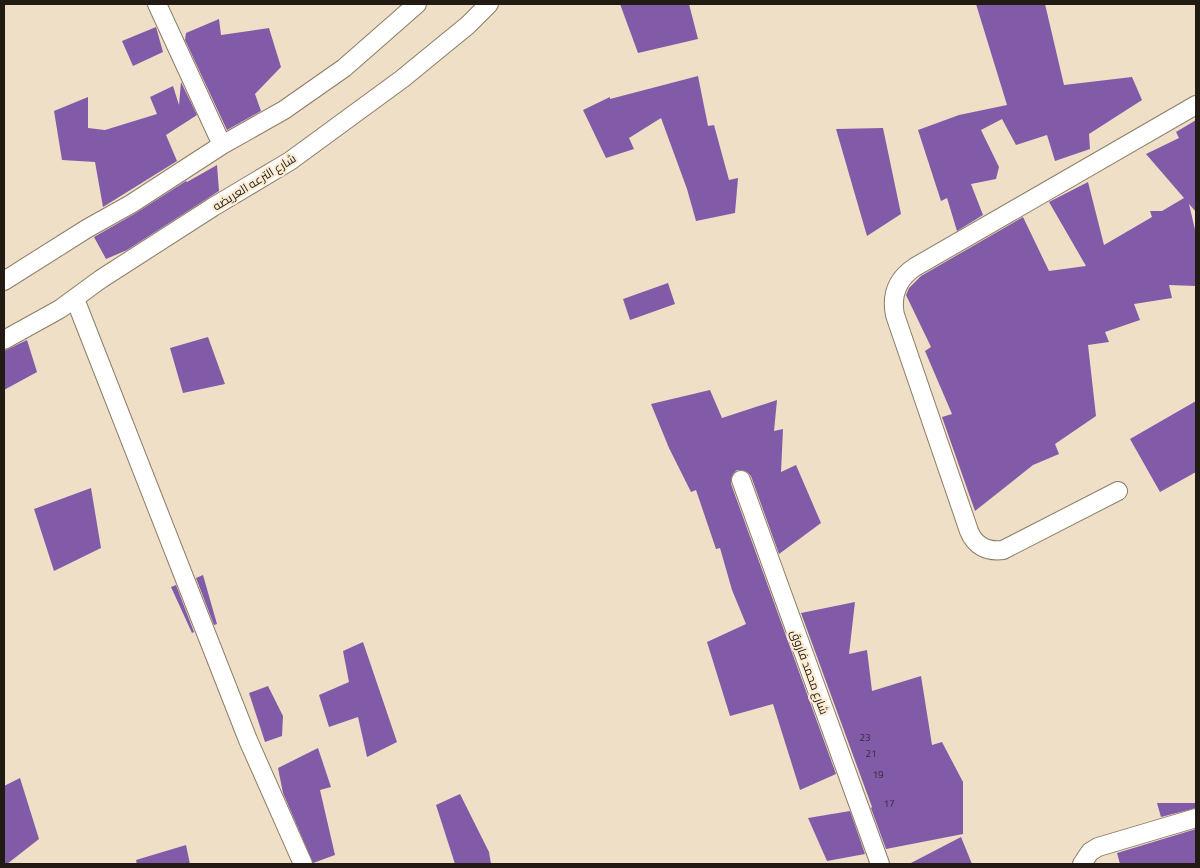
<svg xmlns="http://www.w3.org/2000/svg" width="1200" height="868" font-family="'Titillium Web',Cairo,sans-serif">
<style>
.building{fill:#825ba8}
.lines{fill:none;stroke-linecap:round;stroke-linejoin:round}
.street-casing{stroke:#8b7c66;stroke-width:20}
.street{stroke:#fff;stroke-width:18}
.labels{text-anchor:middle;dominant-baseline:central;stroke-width:4.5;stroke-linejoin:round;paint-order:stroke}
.number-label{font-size:10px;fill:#392b38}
.street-label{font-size:12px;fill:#211b13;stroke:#fdecd4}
</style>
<rect width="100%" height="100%" fill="#efdfc7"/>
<path class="building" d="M620 4H689L698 39 638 53Z
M976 4H1045L1064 85 1132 77 1142 100 1089 134 1090 149 1055 161 1047 135 1016 145 1002 119 981 130 999 167 996 179 971 184 983 215 957 231 947 198 941 201 918 130 959 115 1007 105Z
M219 19 221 35 269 28 281 67 255 94 261 111 227 130 185 40 186 33Z
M156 27 163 52 133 66 122 41Z
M698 76 708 126 714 125 729 180 738 178 735 213 696 221 687 189 661 118 629 138 634 149 606 158 583 110 610 97V99Z
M181 82 197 115 166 135 177 161 103 207 95 162 62 160 54 111 88 97V128L105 130 157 114 150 97 173 86 179 105Z
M1196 120V212L1189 204 1196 234V286L1169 285 1172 298 1134 304 1140 320 1105 332 1109 342 1088 345 1096 416 1055 444 1059 454 1033 465 975 511 942 417 952 414 925 351 931 347 906 295 909 288 921 276 1023 217 1049 271 1086 266 1049 202 1088 182 1104 245 1152 217 1150 211H1162L1184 198 1146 154 1179 138 1176 132Z
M883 128 901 214 867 236 836 129Z
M217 165 219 191 127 250 106 259 94 237 136 213 186 181 187 182Z
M668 283 675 304 630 320 623 299Z
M208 337 225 384 183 393 170 348Z
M27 340 37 372 4 390V351Z
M710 390 722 418 777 400 774 431 783 429 781 472 796 465 821 523 779 554 751 476 747 472 742 470H737L733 474 731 479V484L836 774 800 790 773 704 730 716 707 642 746 624 732 590 720 548 716 549 696 490 691 492 669 448 651 404Z
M1196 401V472L1160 492 1130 439Z
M91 488 101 548 54 571 34 509Z
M203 575 217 624 214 625 196 578Z
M176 585 194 632 192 633 171 587Z
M855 602 849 654 867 650 872 691 921 676 932 745 942 742 963 782V834L886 849 871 808 872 807 801 613Z
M363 642 397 742 367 757 358 717 329 727 319 695 349 682 343 651Z
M268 686 283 716 282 736 265 742 249 693Z
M318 748 331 787 320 790 335 855 313 863 283 793 278 768Z
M20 778 39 839 7 864H4V786Z
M460 794 489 852 491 864H455L436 805Z
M1157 803H1196V808L1161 817Z
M850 811 865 854 827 861 808 818Z
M1196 829V864H1120L1117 853Z
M961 837 972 864H909Z
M186 845 190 864H137L136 860Z"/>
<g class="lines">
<g class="street-casing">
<path id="street" d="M157 4 222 145
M4 281 88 228 131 204 222 145 284 110 344 68 417 4
M75 299 248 740 303 864
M4 340 60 309 101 279 213 207 290 161 402 79 468 25 489 4
M741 480 880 864
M1118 491 1003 550C987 552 975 546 969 531L895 315C891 295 897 279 915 267L1196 105
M1082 864 1090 852 1098 847 1196 818"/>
</g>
<use href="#street" class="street"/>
</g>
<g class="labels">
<g class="number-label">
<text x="865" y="737">23</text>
<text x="871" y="753">21</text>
<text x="878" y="774">19</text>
<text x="889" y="803">17</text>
</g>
<g class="street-label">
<text transform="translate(254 182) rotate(-32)">شارع الترعه العريضه</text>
<text transform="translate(810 672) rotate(70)">شارع محمد فاروق</text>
</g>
</g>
<rect width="1200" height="868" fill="none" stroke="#211b13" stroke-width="10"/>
</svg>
